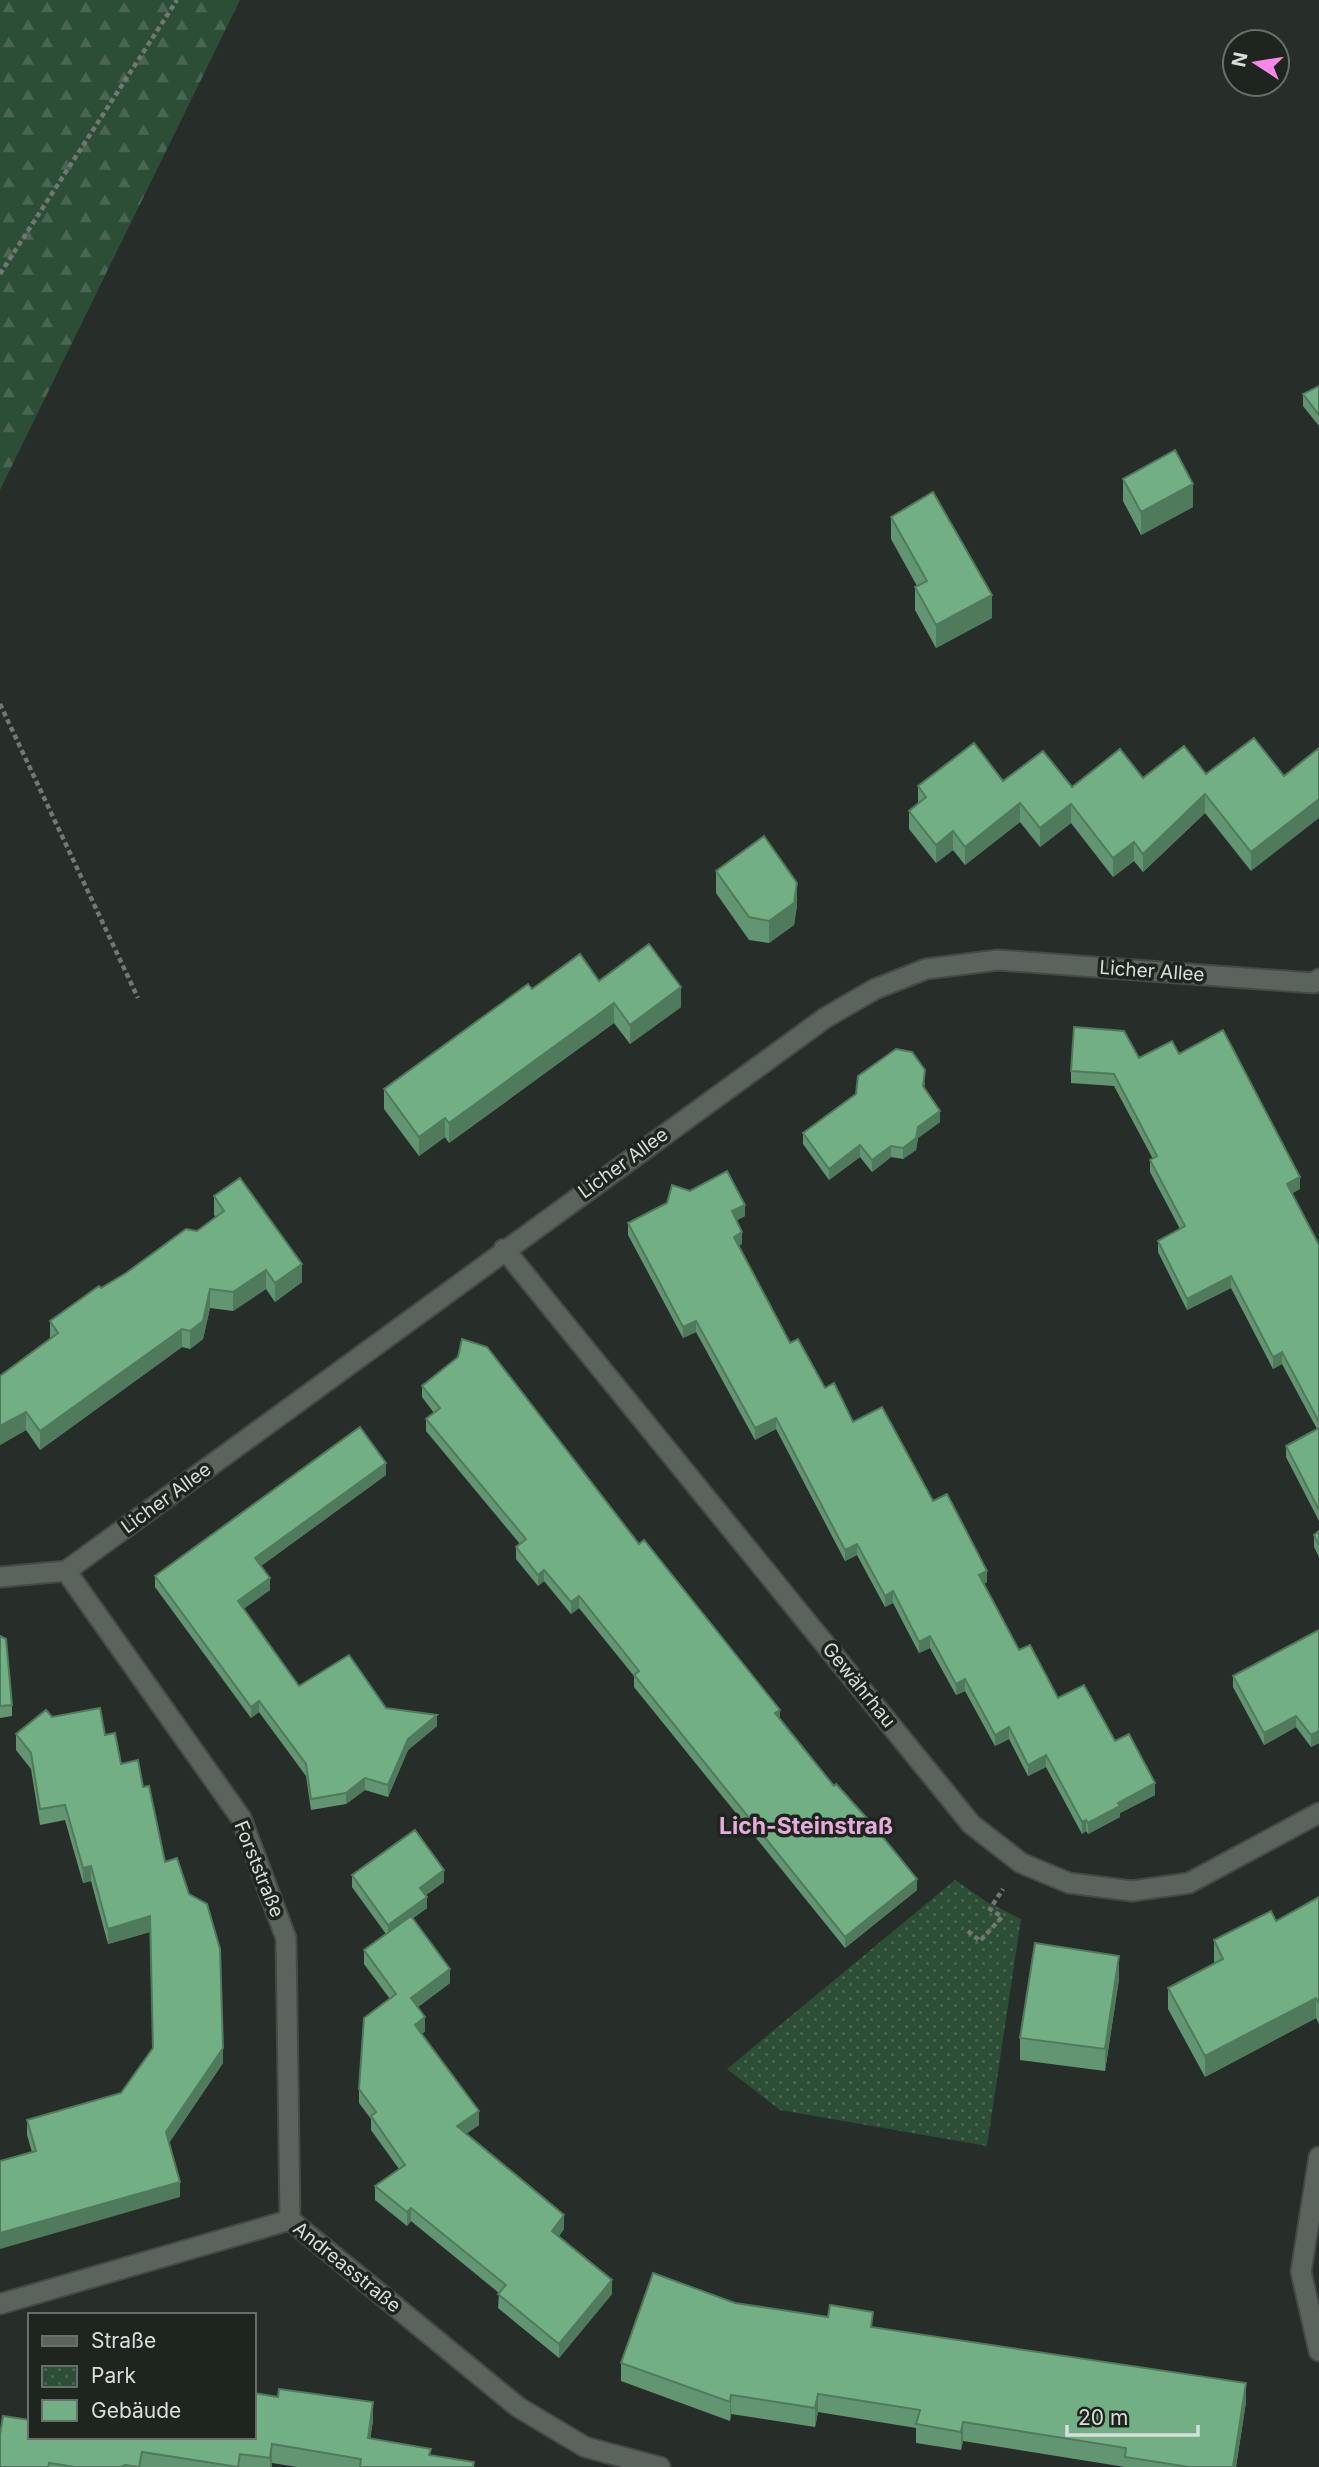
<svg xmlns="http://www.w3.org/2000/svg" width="1319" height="2467" font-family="Inter,sans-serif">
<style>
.forest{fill:url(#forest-firs)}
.park{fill:url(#park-dots)}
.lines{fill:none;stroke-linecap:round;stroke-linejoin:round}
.service-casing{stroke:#444b46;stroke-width:23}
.minor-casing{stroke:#444b46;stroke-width:23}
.path{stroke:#717772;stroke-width:4.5;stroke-dasharray:5 3.5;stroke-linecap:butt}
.service{stroke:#5b635d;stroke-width:19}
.minor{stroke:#5b635d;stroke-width:19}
.wall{fill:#629672}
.shaded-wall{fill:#507a5c}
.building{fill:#72af84;stroke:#507a5c;stroke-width:2}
.labels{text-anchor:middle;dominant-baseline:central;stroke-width:7;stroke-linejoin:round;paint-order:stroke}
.street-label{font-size:19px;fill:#d9deda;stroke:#1e251f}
.quarter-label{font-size:23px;font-weight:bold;fill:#e9aadd;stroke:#1e251f}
</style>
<defs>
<pattern id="forest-firs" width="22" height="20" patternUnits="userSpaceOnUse" patternTransform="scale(1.75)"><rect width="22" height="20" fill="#2c4d36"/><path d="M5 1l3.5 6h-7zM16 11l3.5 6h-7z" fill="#4a6652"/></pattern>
<pattern id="park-dots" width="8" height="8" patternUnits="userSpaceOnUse" patternTransform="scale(1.75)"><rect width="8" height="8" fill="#2c4d36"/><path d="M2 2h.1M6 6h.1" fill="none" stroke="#4a6652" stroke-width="1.8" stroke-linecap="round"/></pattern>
</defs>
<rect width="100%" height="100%" fill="#272e29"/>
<path class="forest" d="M0 0H240L0 490Z"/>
<path class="park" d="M955 1880 987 1902 1021 1919 987 2146 780 2110 727 2069Z"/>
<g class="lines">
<g class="service-casing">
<path id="service" d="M1319 2157 1301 2272 1319 2351"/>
</g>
<g class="minor-casing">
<path id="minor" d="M504 1249 971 1824 1021 1863 1069 1883 1132 1891 1189 1883 1319 1813
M66 1571 241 1818 286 1938 290 2220
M0 1577 66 1571 825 1018 875 989 926 969 998 960 1314 983 1319 979
M290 2220 518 2407 585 2447 660 2467
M0 2304 290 2220"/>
</g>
<path class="path" d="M0 274 177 0
M0 704 138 998
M968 1931 980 1941 1002 1917 990 1909 1003 1889"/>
<use href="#service" class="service"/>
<use href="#minor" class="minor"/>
</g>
<path class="wall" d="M1319 386V426L1303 406V394Z
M1123 479 1193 507 1141 535 1123 501Z
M891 517 992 618 936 648 915 610V587L917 586 891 539Z
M1254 738 1251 871 1205 813 1143 872 1134 861 1113 877 1071 823 1040 847 1020 822 965 865 953 850 936 863 909 829V811L918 804V786L1003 781 1072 787 1143 778 1206 774Z
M716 871 797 905 794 925 769 943 749 940 716 893Z
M599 981 681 1007 630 1044 614 1023 449 1143 445 1137 419 1156 384 1109V1089L532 989Z
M1179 1054 1300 1189 1292 1193 1319 1245V1521L1286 1457V1446L1317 1429 1282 1364 1273 1369 1231 1288 1187 1310 1158 1252V1241L1180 1229 1150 1172V1160L1153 1159 1114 1086 1071 1083V1071L1139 1058Z
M925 1082 924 1088 940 1122 918 1138 916 1150 903 1159 891 1157 872 1172 860 1157 829 1180 803 1144V1133Z
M214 1196 302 1282 275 1302 266 1289 233 1311 210 1308 203 1339 190 1349 182 1347 40 1450 26 1430 0 1445V1376L50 1339V1321L126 1273 197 1231 216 1217 214 1215Z
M745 1216 737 1220 742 1244 738 1246 790 1343 825 1388 853 1422 933 1501 987 1582 984 1584 1019 1650 1058 1698 1115 1741 1155 1795 1120 1813V1817L1088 1834 1086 1831 1082 1834 1046 1767 1028 1776 1009 1739 995 1746 965 1691 956 1695 930 1648 919 1653 893 1603 885 1607 857 1555 845 1561 776 1429 755 1440 696 1332 683 1338 628 1235V1223Z
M422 1386 639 1544 917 1890 845 1948 634 1687V1676L579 1608 571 1614 544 1581 538 1586 516 1559V1547L520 1544 426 1431V1419L434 1413 422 1397Z
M386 1475 261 1566 270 1590 243 1609 299 1686 386 1708 437 1726 408 1750 388 1797 365 1790 346 1804 311 1810 306 1776 259 1712 251 1718 155 1587V1576Z
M1319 1531V1557L1314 1547V1535Z
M1319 1630V1743L1311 1747 1296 1727 1264 1745 1233 1687V1676Z
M0 1636 12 1705V1716L0 1718Z
M52 1717 105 1735 121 1764 143 1787 223 2063 169 2143 180 2197 32 2152 27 2135V2120L121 2093 153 2048 150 1932 108 1944 91 1881 83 1883 65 1820 40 1825 31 1769 16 1750V1734Z
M352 1875 444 1882 426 1895 427 1908 413 1918 450 1983 418 2007 425 2031 422 2034 479 2125 466 2134 564 2229 559 2236 612 2294 559 2358 498 2308 499 2293 411 2221 407 2226 375 2200V2186L399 2169 371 2130V2119L359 2103V2089L390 1999 364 1964V1950L386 1934 352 1887Z
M1319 1897V2024L1316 2018 1205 2077 1168 2009V1988L1215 1963 1214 1961V1940L1276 1921Z
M1119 1979 1105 2071 1020 2060V2038Z
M735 2303 873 2327 1246 2402 1236 2467H1125L963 2441 961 2450 916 2443V2428L818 2412 815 2427 731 2414 730 2421 621 2381V2363Z
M373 2420 370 2438 474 2467H297L272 2463V2467H0L30 2437Z"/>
<path class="shaded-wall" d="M1193 484V507L1141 535V512Z
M992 595V618L936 648V625Z
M1205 794V813L1143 872V854Z
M1319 799V818L1251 871V852Z
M1020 803V822L965 865V847Z
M1071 804V823L1040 847V828Z
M953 831V850L936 863V845Z
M1134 842V861L1113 877V858Z
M797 883V905L794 925 769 943V921Z
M681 987V1007L630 1044V1025Z
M614 1003V1023L449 1143V1123Z
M940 1111V1122L918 1138 916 1150 903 1159V1148L918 1127Z
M445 1118V1137L419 1156V1137Z
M860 1145V1157L829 1180V1169Z
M891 1146V1157L872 1172V1160Z
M1300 1177V1189L1287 1196V1184Z
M745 1205V1216L732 1223V1211Z
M742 1232V1244L734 1248V1237Z
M302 1264V1282L275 1302V1283Z
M266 1270V1289L233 1311V1292Z
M1231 1276V1288L1187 1310V1299Z
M210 1289V1308L203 1339 190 1349V1331Z
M696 1321V1332L683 1338V1327Z
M182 1329V1347L40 1450V1431Z
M1282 1352V1364L1273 1369V1357Z
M26 1412V1430L0 1445V1426Z
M776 1418V1429L755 1440V1428Z
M386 1463V1475L255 1570V1558Z
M857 1544V1555L845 1561V1550Z
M544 1570V1581L538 1586V1575Z
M987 1571V1582L979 1587V1575Z
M270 1578V1590L238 1613V1601Z
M893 1591V1603L885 1607V1596Z
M579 1596V1608L571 1614V1602Z
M930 1636V1648L919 1653V1642Z
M965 1679V1691L956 1695V1684Z
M259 1701V1712L251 1718V1707Z
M780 1710V1721L775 1713Z
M437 1715V1726L408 1750 388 1797V1785L408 1739Z
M1296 1716V1727L1264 1745V1733Z
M1009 1727V1739L995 1746V1735Z
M1319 1731V1743L1311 1747V1735Z
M1046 1755V1767L1028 1776V1765Z
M365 1778V1790L346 1804V1793Z
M1155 1783V1795L1120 1813V1817L1088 1834V1823L1118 1803Z
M1086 1820V1831L1082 1834V1822Z
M91 1866V1881L83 1883V1868Z
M444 1870V1882L420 1899V1888Z
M917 1879V1890L845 1948V1937Z
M427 1897V1908L388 1937V1925Z
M150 1916V1932L108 1944V1929Z
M1119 1956V1979L1105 2071V2049Z
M450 1969V1983L411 2012V1998Z
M1316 1998V2018L1205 2077V2056Z
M425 2017V2031L415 2039V2025Z
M223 2048V2063L166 2147V2132Z
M479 2111V2125L457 2140V2126Z
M180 2182V2197L0 2249V2233Z
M411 2208V2221L407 2226V2212Z
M564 2215V2229L552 2245V2231Z
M612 2280V2294L559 2358V2344Z
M1246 2383V2402L1236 2467H1233Z
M818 2394V2412L815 2427V2408Z
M731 2395V2414L730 2421V2402Z
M373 2402V2420L368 2456V2438Z
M963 2422V2441L961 2450V2432Z
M272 2444V2467H270V2458Z"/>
<path class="building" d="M1319 386V415L1303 394Z
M1175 450 1193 484 1141 512 1123 479Z
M933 492 992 595 936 625 915 587 927 581 891 517Z
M1254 738 1284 776 1319 748V799L1251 852 1205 794 1143 854 1134 842 1113 858 1071 804 1040 828 1020 803 965 847 953 831 936 845 909 811 926 797 918 786 974 743 1003 781 1043 751 1072 787 1120 749 1143 778 1184 746 1206 774Z
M764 836 797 883 794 903 769 921 749 917 716 871Z
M649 944 681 987 630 1025 614 1003 449 1123 445 1118 419 1137 384 1089 528 984 532 989 580 954 599 981Z
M1074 1027 1124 1031 1139 1058 1172 1041 1179 1054 1223 1030 1300 1177 1287 1184 1319 1245V1422L1282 1352 1273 1357 1231 1276 1187 1299 1158 1241 1185 1226 1150 1160 1157 1156 1114 1074 1071 1071Z
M896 1049 912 1052 925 1070 923 1086 940 1111 918 1127 916 1138 903 1148 891 1146 872 1160 860 1145 829 1169 803 1133 856 1094 858 1076Z
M727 1171 745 1205 732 1211 742 1232 734 1237 790 1343 798 1339 825 1388 834 1383 853 1422 882 1407 933 1501 947 1494 987 1571 979 1575 1019 1650 1030 1645 1058 1698 1084 1685 1115 1741 1129 1734 1155 1783 1118 1803 1120 1806 1088 1823 1086 1820 1082 1822 1046 1755 1028 1765 1009 1727 995 1735 965 1679 956 1684 930 1636 919 1642 893 1591 885 1596 857 1544 845 1550 776 1418 755 1428 696 1321 683 1327 628 1223 667 1203 672 1185 690 1191Z
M240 1178 302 1264 275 1283 266 1270 233 1292 210 1289 203 1321 190 1331 182 1329 40 1431 26 1412 0 1426V1376L58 1333 50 1321 99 1286 101 1288 126 1273 186 1229 197 1231 224 1211 214 1196Z
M462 1339 487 1347 639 1544 644 1540 780 1710 775 1713 834 1786 836 1784 873 1825 917 1879 845 1937 634 1675 639 1671 579 1596 571 1602 544 1570 538 1575 516 1547 526 1539 426 1419 440 1408 422 1386 458 1357Z
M360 1427 386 1463 255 1558 270 1578 238 1601 299 1686 349 1655 386 1708 437 1715 408 1739 388 1785 365 1778 346 1793 311 1799 306 1764 259 1701 251 1707 155 1576Z
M1319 1428V1510L1286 1446Z
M1319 1531V1545L1314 1535Z
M1319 1630V1731L1311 1735 1296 1716 1264 1733 1233 1676Z
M0 1636 6 1639 12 1705 0 1706Z
M100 1708 105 1735 115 1733 121 1764 138 1760 143 1787 149 1786 165 1862 177 1858 189 1894 207 1904 220 1949 223 2048 166 2132 180 2182 0 2233V2161L36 2151 27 2120 121 2093 153 2048 150 1916 108 1929 91 1866 83 1868 65 1805 40 1809 31 1753 16 1734 46 1710 52 1717Z
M415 1830 444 1870 420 1888 427 1897 388 1925 352 1875Z
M1319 1897V2003L1316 1998 1205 2056 1168 1988 1223 1959 1214 1940 1271 1911 1276 1921Z
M411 1916 450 1969 411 1998 425 2017 415 2025 479 2111 457 2126 564 2215 552 2231 612 2280 559 2344 498 2294 506 2285 411 2208 407 2212 375 2186 405 2165 371 2116 376 2112 359 2089 364 2018 396 1994 364 1950Z
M1035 1943 1119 1956 1105 2049 1020 2038Z
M653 2273 735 2303 828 2317 830 2305 873 2312 871 2327 1246 2383 1233 2467H1189L1125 2457 1126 2448 963 2422 961 2432 916 2424 920 2410 818 2394 815 2408 731 2395 730 2402 621 2363Z
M279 2389 373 2402 368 2438 431 2449 429 2455 474 2462 473 2467H360L361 2459 272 2444 270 2458 240 2454 238 2467 142 2452 139 2467 125 2465 121 2467H75L49 2463 48 2467H0V2435L3 2416 30 2420V2437H254V2393L278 2397Z"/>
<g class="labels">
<g class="street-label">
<text transform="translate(1152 971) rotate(4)">Licher Allee</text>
<text transform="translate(623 1163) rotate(-36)">Licher Allee</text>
<text transform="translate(166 1498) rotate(-36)">Licher Allee</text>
<text transform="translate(859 1685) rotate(51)">Gewährhau</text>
<text transform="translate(259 1869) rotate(68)">Forststraße</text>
<text transform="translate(347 2267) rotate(39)">Andreasstraße</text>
</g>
<g class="quarter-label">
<text x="806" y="1826">Lich-Steinstraß</text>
</g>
</g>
<rect x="28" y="2313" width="228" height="126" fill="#1e251f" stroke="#696f6a" stroke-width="2"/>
<rect x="42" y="2336" width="35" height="10" fill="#5b635d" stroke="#696f6a" stroke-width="2"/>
<text x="91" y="2348" font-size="21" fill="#d9deda">Straße</text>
<rect x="42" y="2366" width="35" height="21" fill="url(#park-dots)" stroke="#696f6a" stroke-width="2"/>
<text x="91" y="2383" font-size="21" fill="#d9deda">Park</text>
<rect x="42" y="2400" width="35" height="21" fill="#72af84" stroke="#696f6a" stroke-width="2"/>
<text x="91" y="2418" font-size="21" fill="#d9deda">Gebäude</text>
<g transform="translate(1256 63) rotate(282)"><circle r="33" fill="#1e251f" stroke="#696f6a" stroke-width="2"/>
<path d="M0-5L12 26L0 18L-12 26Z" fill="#f987e8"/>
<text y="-10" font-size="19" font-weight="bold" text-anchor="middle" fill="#d9deda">N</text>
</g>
<path d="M1067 2425v10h131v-10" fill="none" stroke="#d9deda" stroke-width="3.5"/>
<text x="1078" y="2425" font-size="21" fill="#d9deda" stroke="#1e251f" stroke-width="5" paint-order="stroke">20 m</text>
</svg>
